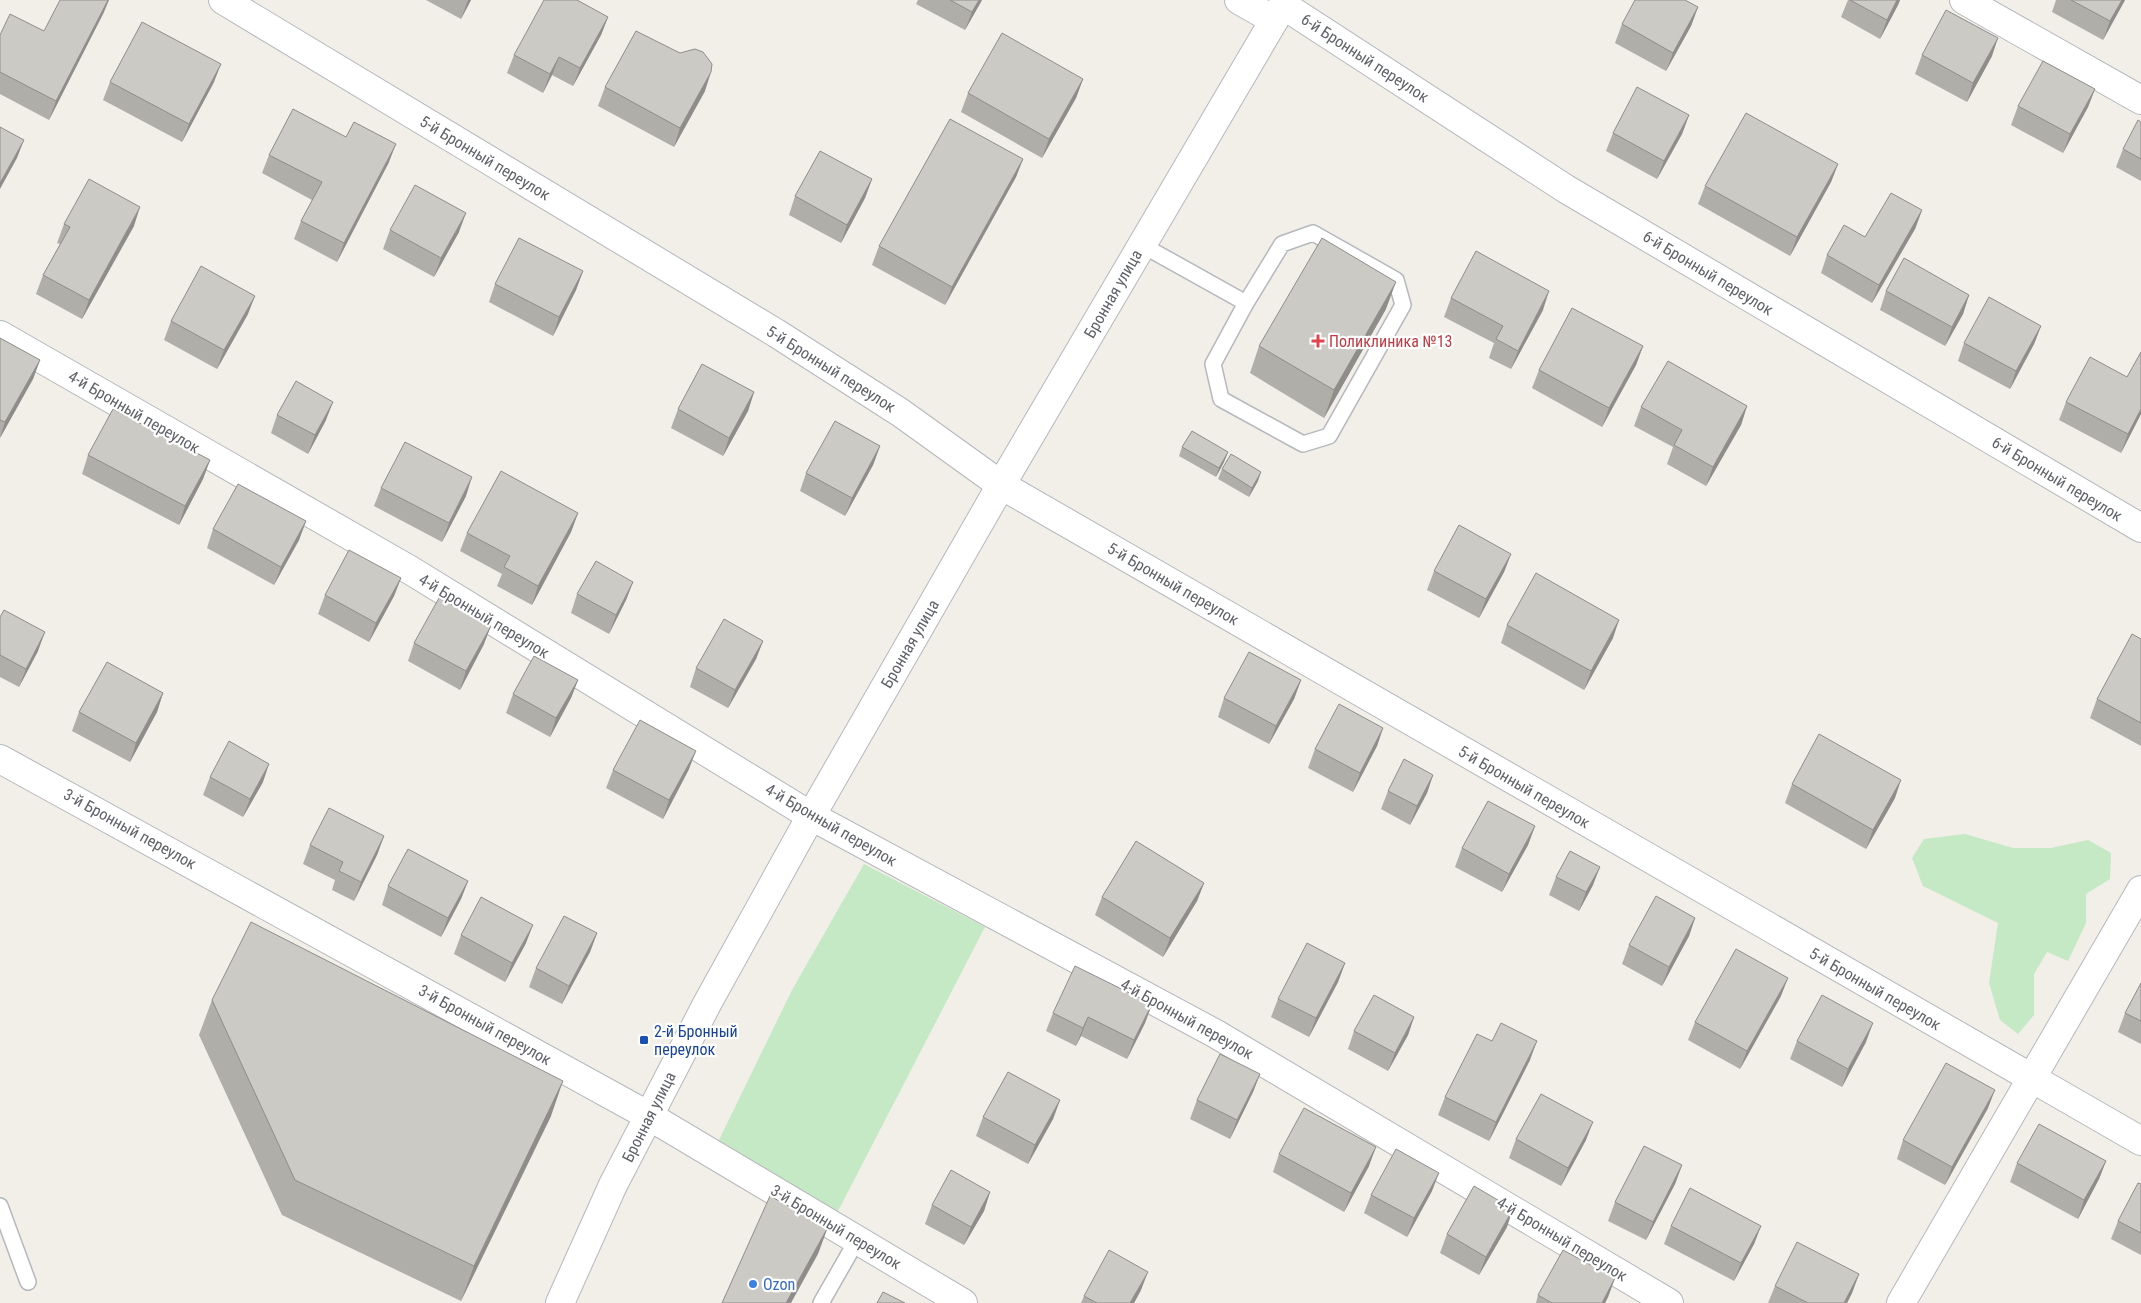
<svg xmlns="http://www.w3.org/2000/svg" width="2141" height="1303" font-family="'Roboto Condensed',sans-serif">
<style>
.green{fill:#c5e8c5}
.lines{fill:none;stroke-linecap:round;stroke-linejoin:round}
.service-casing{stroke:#b5b8bc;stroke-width:18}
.minor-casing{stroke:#b5b8bc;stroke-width:30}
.tertiary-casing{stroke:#b5b8bc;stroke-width:30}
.service{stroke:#fff;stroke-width:15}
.minor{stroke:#fff;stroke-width:28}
.tertiary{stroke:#fff;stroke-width:28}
.wall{fill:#afaea9}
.shaded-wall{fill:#8f8d8a}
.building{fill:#cccac5;stroke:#8f8d8a}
.health-dot{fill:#e0444e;stroke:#fff;stroke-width:2}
.transit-dot{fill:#1a4fb4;stroke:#fff;stroke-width:2}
.shop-dot{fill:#3f7fe0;stroke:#fff;stroke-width:2}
.labels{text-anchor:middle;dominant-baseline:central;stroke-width:4.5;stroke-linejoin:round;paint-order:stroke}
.street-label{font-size:16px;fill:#5f6368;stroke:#fff}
.health-label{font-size:16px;fill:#be3a42;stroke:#fff;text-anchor:start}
.transit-label{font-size:16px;fill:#164399;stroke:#fff;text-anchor:start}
.shop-label{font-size:16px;fill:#366cbe;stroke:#fff;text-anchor:start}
</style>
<rect width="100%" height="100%" fill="#f1efe8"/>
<path class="green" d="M1965 834 2013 848H2051L2088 840 2111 853 2110 879 2086 894V923L2068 961 2047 952 2034 974V1015L2018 1034 2000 1020 1989 983 1998 923 1923 886 1912 858 1924 839Z
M864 864 985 927 837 1213 719 1140 792 990Z"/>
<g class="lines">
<g class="service-casing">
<path id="service" d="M1142 245 1246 303 1282 244 1313 233 1396 280 1403 305 1329 436 1303 444 1221 399 1213 364 1246 303
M0 1206 28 1282
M821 1303 857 1240"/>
</g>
<g class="minor-casing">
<path id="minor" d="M223 0 776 333 901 413 1001 485 2141 1141
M1239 0 1274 20
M1964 0 2141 100
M1283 5 1566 189 2141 528
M0 335 410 570 811 816 1216 1034 1669 1303
M0 759 649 1116 963 1303
M1901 1303 2141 890"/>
</g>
<g class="tertiary-casing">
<path id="tertiary" d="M560 1303 613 1185 708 1002 811 816 1001 485 1286 0"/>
</g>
<use href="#service" class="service"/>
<use href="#minor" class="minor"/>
<use href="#tertiary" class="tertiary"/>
</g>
<path class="wall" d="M426 0H471L461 19Z
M918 0H982L965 30 916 4Z
M1848 0H1900L1898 5 1880 39 1841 17Z
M2056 0H2125L2103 40 2052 12Z
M1698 7 1691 26 1666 71 1615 43 1622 24Z
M104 12 49 120 0 94V35L44 31Z
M608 17 601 35 573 86 552 75 543 93 507 73 514 55Z
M680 53 705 91 674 147 598 106 605 87Z
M1922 55 1992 56 1967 102 1915 74Z
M1083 79 1076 98 1042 158 961 112 968 93Z
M110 82H214L182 142 103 100Z
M2095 89 2088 107 2063 153 2011 125 2018 106Z
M1689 115 1682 134 1657 179 1606 151 1613 133Z
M2141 122V181L2116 167 2123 149Z
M269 155 389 162 337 262 294 239 301 221 312 200 262 173Z
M1023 159 1016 177 945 305 872 265 879 246Z
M1838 164 1831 182 1790 256 1698 204 1705 186Z
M872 179 865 198 841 243 789 215 795 196Z
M1922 210 1915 229 1872 303 1821 273 1827 255Z
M64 224 134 226 82 319 36 294 43 275 60 244 57 243Z
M390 230 459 232 434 277 383 249Z
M583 271 576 290 553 336 489 302 495 284Z
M1886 291 1969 295 1963 314 1945 346 1880 310Z
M1451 298 1543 310 1511 369 1489 358 1494 343 1444 317Z
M1386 309 1324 418 1250 373 1259 346Z
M248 314 217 369 164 340 171 321Z
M2041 326 2034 344 2010 389 1958 361 1964 343Z
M0 338 40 360 33 379 0 438Z
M1643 346 1636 365 1602 427 1532 388 1539 370Z
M754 392 748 411 723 456 671 428 678 409Z
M2066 402 2141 414 2121 453 2059 420Z
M1747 406 1741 425 1706 486 1667 464 1673 447 1634 426 1641 407Z
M277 415 326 420 308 454 271 433Z
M880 446 873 465 845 516 800 491 806 473Z
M1182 447 1228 452 1224 462 1216 477 1179 456Z
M88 455 210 460 203 479 179 525 82 474Z
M1222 469 1258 481 1249 497 1218 479Z
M381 488 466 496 442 542 374 506Z
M578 513 571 532 532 605 497 586 502 574 460 551 467 533Z
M306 521 299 540 274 585 207 548 213 529Z
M1511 554 1504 572 1479 618 1427 590 1434 571Z
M401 578 394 596 369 642 318 614 325 595Z
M633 582 626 600 609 634 571 613 577 594Z
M0 617 38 651 19 687 0 677Z
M1507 625 1613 638 1584 690 1501 643Z
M2141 639V746L2090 718 2097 699Z
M763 641 756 659 728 708 690 687 696 668Z
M414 643 484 644 460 690 408 661Z
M578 680 571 698 550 737 506 713 513 694Z
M1301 680 1294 699 1269 744 1218 717 1224 698Z
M163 693 157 712 130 762 72 731 79 712Z
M1383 728 1377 746 1353 792 1308 768 1315 749Z
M689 769 663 819 606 788 613 770Z
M1433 775 1427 793 1410 825 1381 809 1388 791Z
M210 777 263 782 243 817 203 795Z
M1792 784 1895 798 1866 849 1785 803Z
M1535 826 1528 845 1502 892 1455 867 1462 848Z
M384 836 377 855 354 901 332 890 335 880 303 864 310 845Z
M1556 877 1593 885 1579 911 1549 895Z
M468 881 461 899 441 937 382 905 388 886Z
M1204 883 1197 901 1163 957 1095 915 1102 897Z
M1695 918 1689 936 1662 986 1622 964 1629 945Z
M597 933 590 952 562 1004 529 987 536 968Z
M461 935 526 943 505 982 454 954Z
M1345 963 1338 982 1309 1037 1271 1017 1278 999Z
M2141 983V1044L2118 1032 2125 1013Z
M1781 996 1740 1069 1688 1040 1695 1022Z
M212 1000 551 1116 461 1301 282 1215 199 1035Z
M1152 1004 1145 1023 1127 1059 1081 1036 1076 1046 1046 1031 1053 1013Z
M1414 1017 1408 1035 1388 1071 1348 1049 1354 1031Z
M1797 1041 1866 1042 1842 1087 1790 1059Z
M1530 1060 1489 1141 1438 1115 1445 1097Z
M1260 1074 1253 1092 1230 1139 1190 1119 1197 1100Z
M1060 1100 1053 1119 1028 1164 976 1136 983 1117Z
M1988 1108 1945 1185 1897 1159 1903 1140Z
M1516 1139 1586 1140 1561 1186 1509 1158Z
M1279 1154 1369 1166 1344 1212 1273 1172Z
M2106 1161 2099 1179 2078 1219 2010 1182 2017 1163Z
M1682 1165 1675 1184 1646 1240 1608 1221 1615 1202Z
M2141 1184V1255L2111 1239 2118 1221Z
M1432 1191 1407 1237 1364 1213 1371 1195Z
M990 1192 984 1211 964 1245 925 1224 932 1205Z
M1671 1226H1761L1754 1244 1734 1281 1664 1244Z
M1507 1227 1479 1275 1440 1253 1447 1234Z
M1859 1274 1852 1293 1847 1303H1768L1775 1286Z
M1615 1278 1608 1297 1605 1303H1536L1538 1295Z
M1141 1290 1134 1303H1081L1084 1296Z"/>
<path class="shaded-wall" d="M108 0H109L104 12 49 120 56 101Z
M468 0H471L461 19Z
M979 0H982L965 30 972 12Z
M1897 0H1900L1898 5 1880 39 1887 20Z
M2122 0H2125L2103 40 2110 21Z
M1698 7 1691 26 1666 71 1673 53Z
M608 17 601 35 573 86 580 68Z
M1998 38 1992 56 1967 102 1973 83Z
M559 57 552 75 543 93 550 74Z
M221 64 214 82 182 142 189 124Z
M711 72 705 91 674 147 680 128Z
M1083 79 1076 98 1042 158 1049 139Z
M2095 89 2088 107 2063 153 2070 134Z
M1689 115 1682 134 1657 179 1664 161Z
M24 140 17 158 0 189V183Z
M396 144 389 162 337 262 344 243Z
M1023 159 1016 177 945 305 952 287Z
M1838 164 1831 182 1790 256 1797 237Z
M872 179 865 198 841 243 847 225Z
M140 207 134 226 82 319 89 300Z
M1922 210 1915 229 1872 303 1879 285Z
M466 213 459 232 434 277 441 258Z
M583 271 576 290 553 336 559 317Z
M1396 282 1386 309 1324 418 1334 390Z
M1549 291 1543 310 1511 369 1518 351Z
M1969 295 1963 314 1945 346 1952 327Z
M255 296 248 314 217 369 224 350Z
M2041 326 2034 344 2010 389 2016 371Z
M1643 346 1636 365 1602 427 1609 408Z
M40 360 33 379 0 438 5 422Z
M754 392 748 411 723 456 729 438Z
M333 402 326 420 308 454 315 435Z
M1747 406 1741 425 1706 486 1713 467Z
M2141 409V414L2121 453 2128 434Z
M880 446 873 465 845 516 852 498Z
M1228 452 1224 462 1216 477 1219 468Z
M210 460 203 479 179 525 185 506Z
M1261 472 1258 481 1249 497 1252 488Z
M472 477 466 496 442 542 449 523Z
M578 513 571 532 532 605 538 586Z
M306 521 299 540 274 585 281 567Z
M1511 554 1504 572 1479 618 1486 599Z
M401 578 394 596 369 642 376 623Z
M633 582 626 600 609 634 616 615Z
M1619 620 1613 638 1584 690 1591 671Z
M491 626 484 644 460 690 466 671Z
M45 632 38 651 19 687 26 669Z
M763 641 756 659 728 708 735 690Z
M578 680 571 698 550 737 556 718Z
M1301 680 1294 699 1269 744 1276 726Z
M163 693 157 712 130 762 136 743Z
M1383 728 1377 746 1353 792 1360 773Z
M696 751 689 769 663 819 669 800Z
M269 764 263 782 243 817 250 799Z
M1433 775 1427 793 1410 825 1417 806Z
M1901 780 1895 798 1866 849 1873 830Z
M1535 826 1528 845 1502 892 1509 874Z
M384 836 377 855 354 901 361 882Z
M1600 867 1593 885 1579 911 1586 892Z
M468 881 461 899 441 937 448 918Z
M1204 883 1197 901 1163 957 1170 938Z
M1695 918 1689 936 1662 986 1669 967Z
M533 925 526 943 505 982 512 963Z
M597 933 590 952 562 1004 569 986Z
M1345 963 1338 982 1309 1037 1316 1018Z
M1788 978 1781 996 1740 1069 1747 1051Z
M1152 1004 1145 1023 1127 1059 1134 1040Z
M1088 1017 1081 1036 1076 1046 1083 1028Z
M1414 1017 1408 1035 1388 1071 1395 1053Z
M1873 1023 1866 1042 1842 1087 1848 1069Z
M1537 1041 1530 1060 1489 1141 1496 1122Z
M1260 1074 1253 1092 1230 1139 1237 1120Z
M563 1081 551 1116 461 1301 474 1266Z
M1995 1090 1988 1108 1945 1185 1952 1167Z
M1060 1100 1053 1119 1028 1164 1035 1145Z
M1593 1122 1586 1140 1561 1186 1568 1168Z
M1376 1147 1369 1166 1344 1212 1351 1193Z
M2106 1161 2099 1179 2078 1219 2084 1200Z
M1682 1165 1675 1184 1646 1240 1653 1222Z
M1439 1173 1432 1191 1407 1237 1414 1218Z
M990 1192 984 1211 964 1245 971 1227Z
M1513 1209 1507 1227 1479 1275 1486 1257Z
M1761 1226 1754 1244 1734 1281 1741 1263Z
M828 1227 818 1254 791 1303H786Z
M1148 1272 1141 1290 1134 1303H1130Z
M1859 1274 1852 1293 1847 1303H1844Z
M1615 1278 1608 1297 1605 1303H1602Z"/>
<path class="building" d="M60 0H108L56 101 0 72V35L10 14 44 31Z
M544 0H577L608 17 580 68 559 57 550 74 514 55Z
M950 0H979L972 12Z
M1635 0H1685L1698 7 1673 53 1622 24Z
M1850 0H1897L1887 20Z
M2071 0H2122L2110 21Z
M1946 10 1998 38 1973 83 1922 55Z
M142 22 221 64 189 124 110 82Z
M636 31 680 53 695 49 703 52 712 64 711 72 680 128 605 87Z
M1002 33 1083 79 1049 139 968 93Z
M2043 61 2095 89 2070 134 2018 106Z
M1637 87 1689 115 1664 161 1613 133Z
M293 109 346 137 354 122 396 144 344 243 301 221 322 182 269 155Z
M1746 113 1838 164 1797 237 1705 186Z
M950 119 1023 159 952 287 879 246Z
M2138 120 2141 122V159L2123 149Z
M0 127 24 140 0 183Z
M820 151 872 179 847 225 795 196Z
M89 179 140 207 89 300 43 275 70 227 64 224Z
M415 185 466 213 441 258 390 230Z
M1891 193 1922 210 1879 285 1827 255 1844 225 1865 237Z
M519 238 583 271 559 317 495 284Z
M1322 238 1396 282 1334 390 1259 346Z
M1476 251 1549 291 1518 351 1496 339 1503 326 1451 298Z
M1904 258 1969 295 1952 327 1886 291Z
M201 266 255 296 224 350 171 321Z
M1989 297 2041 326 2016 371 1964 343Z
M1572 308 1643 346 1609 408 1539 370Z
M0 338 40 360 5 422 0 420Z
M2141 352V409L2128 434 2066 402 2090 357 2127 377Z
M1668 361 1747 406 1713 467 1674 445 1682 430 1641 407Z
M702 364 754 392 729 438 678 409Z
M296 381 333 402 315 435 277 415Z
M113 409 210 460 185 506 88 455Z
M835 421 880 446 852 498 806 473Z
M1192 431 1228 452 1219 468 1182 447Z
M405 442 472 477 449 523 381 488Z
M1231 454 1261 472 1252 488 1222 469Z
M501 471 578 513 538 586 504 567 510 556 467 533Z
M238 484 306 521 281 567 213 529Z
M1459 525 1511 554 1486 599 1434 571Z
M349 550 401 578 376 623 325 595Z
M596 561 633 582 616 615 577 594Z
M1536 573 1619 620 1591 671 1507 625Z
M439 598 491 626 466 671 414 643Z
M4 610 45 632 26 669 0 655V617Z
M724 619 763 641 735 690 696 668Z
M2132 634 2141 639V723L2097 699Z
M1249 652 1301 680 1276 726 1224 698Z
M534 656 578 680 556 718 513 694Z
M107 662 163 693 136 743 79 712Z
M1339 704 1383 728 1360 773 1315 749Z
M640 720 696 751 669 800 613 770Z
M1819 734 1901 780 1873 830 1792 784Z
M229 741 269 764 250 799 210 777Z
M1404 759 1433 775 1417 806 1388 791Z
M1488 801 1535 826 1509 874 1462 848Z
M329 808 384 836 361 882 339 871 343 862 310 845Z
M1136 841 1204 883 1170 938 1102 897Z
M408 849 468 881 448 918 388 886Z
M1570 851 1600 867 1586 892 1556 877Z
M1656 896 1695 918 1669 967 1629 945Z
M481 897 533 925 512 963 461 935Z
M564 916 597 933 569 986 536 968Z
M251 922 563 1081 474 1266 295 1180 212 1000Z
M1307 943 1345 963 1316 1018 1278 999Z
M1736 949 1788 978 1747 1051 1695 1022Z
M1075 966 1152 1004 1134 1040 1088 1017 1083 1028 1053 1013Z
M2141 983V1021L2125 1013Z
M1374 995 1414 1017 1395 1053 1354 1031Z
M1822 995 1873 1023 1848 1069 1797 1041Z
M1501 1023 1537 1041 1496 1122 1445 1097 1477 1034 1492 1041Z
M1220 1054 1260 1074 1237 1120 1197 1100Z
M1946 1063 1995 1090 1952 1167 1903 1140Z
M1008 1072 1060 1100 1035 1145 983 1117Z
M1541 1094 1593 1122 1568 1168 1516 1139Z
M1304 1108 1376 1147 1351 1193 1279 1154Z
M2039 1124 2106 1161 2084 1200 2017 1163Z
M1644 1146 1682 1165 1653 1222 1615 1202Z
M1396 1149 1439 1173 1414 1218 1371 1195Z
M951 1170 990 1192 971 1227 932 1205Z
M2138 1183 2141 1184V1233L2118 1221Z
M1474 1186 1513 1209 1486 1257 1447 1234Z
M1690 1188 1761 1226 1741 1263 1671 1226Z
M770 1196 828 1227 786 1303H722Z
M1797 1242 1859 1274 1844 1303H1808L1775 1286Z
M1109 1250 1148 1272 1130 1303H1097L1084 1296Z
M1563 1250 1615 1278 1602 1303H1552L1538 1295Z
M883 1292 905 1303H877Z"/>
<path class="health-dot" d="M1315.5 333.5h5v5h5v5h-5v5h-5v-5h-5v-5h5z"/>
<rect class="transit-dot" x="639" y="1035" width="10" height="10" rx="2.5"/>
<circle class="shop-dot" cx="753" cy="1284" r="5"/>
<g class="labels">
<g class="street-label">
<text transform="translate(1365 58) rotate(33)">6-й Бронный переулок</text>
<text transform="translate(485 158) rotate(31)">5-й Бронный переулок</text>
<text transform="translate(1708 273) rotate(31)">6-й Бронный переулок</text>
<text transform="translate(1113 294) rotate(-60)">Бронная улица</text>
<text transform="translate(831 369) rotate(32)">5-й Бронный переулок</text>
<text transform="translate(134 412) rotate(30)">4-й Бронный переулок</text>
<text transform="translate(2057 479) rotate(31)">6-й Бронный переулок</text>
<text transform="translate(1173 584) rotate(30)">5-й Бронный переулок</text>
<text transform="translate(484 616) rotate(31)">4-й Бронный переулок</text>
<text transform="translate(910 644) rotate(-60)">Бронная улица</text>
<text transform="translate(1524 787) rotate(30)">5-й Бронный переулок</text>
<text transform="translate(831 825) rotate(30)">4-й Бронный переулок</text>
<text transform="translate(130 829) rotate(29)">3-й Бронный переулок</text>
<text transform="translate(1875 989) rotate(30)">5-й Бронный переулок</text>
<text transform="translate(1187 1019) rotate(29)">4-й Бронный переулок</text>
<text transform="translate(485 1025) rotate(29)">3-й Бронный переулок</text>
<text transform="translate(649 1117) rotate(-63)">Бронная улица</text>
<text transform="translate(836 1227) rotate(31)">3-й Бронный переулок</text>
<text transform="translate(1562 1239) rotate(31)">4-й Бронный переулок</text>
</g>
<g class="health-label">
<text x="1329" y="341">Поликлиника №13</text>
</g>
<g class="transit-label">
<text x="654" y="1031">2-й Бронный<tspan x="654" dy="18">переулок</tspan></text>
</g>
<g class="shop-label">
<text x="763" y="1284">Ozon</text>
</g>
</g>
</svg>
